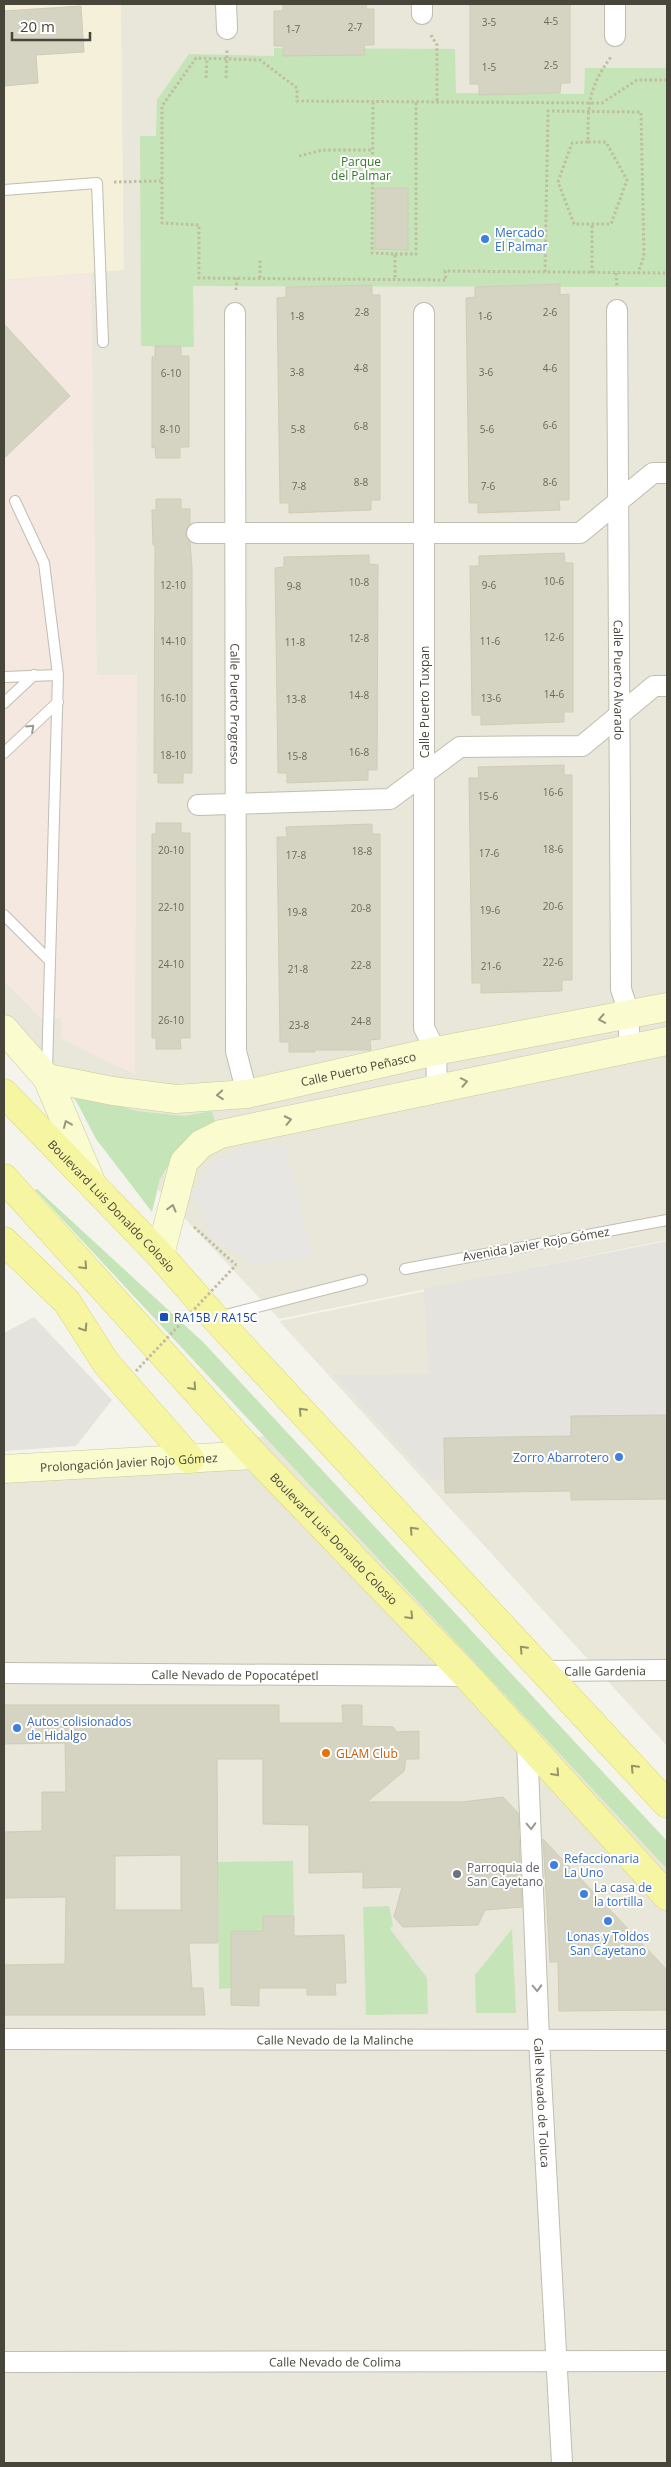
<svg xmlns="http://www.w3.org/2000/svg" width="671" height="2467" font-family="'Open Sans',sans-serif">
<style>
.residential{fill:#e8e7da}
.commercial{fill:#f4f0d9}
.industrial{fill:#e4e3dd}
.medical{fill:#f4e8e0}
.green{fill:#c5e5b8}
.parking{fill:#e7e6e2}
.building{fill:#d5d3c2;stroke:#d0ccb5;fill-rule:evenodd}
.lines{fill:none;stroke-linecap:round;stroke-linejoin:round}
.lane-casing{stroke:#bfbeaf;stroke-width:12}
.street-casing{stroke:#bfbeaf;stroke-width:22}
.secondary-casing{stroke:#caca9b;stroke-width:29}
.primary-casing{stroke:#dbd773;stroke-width:29}
.path{stroke:#c0bda1;stroke-width:3;stroke-dasharray:2.5 2.5;stroke-linecap:butt}
.lane{stroke:#fff;stroke-width:10}
.street{stroke:#fff;stroke-width:20}
.secondary{stroke:#fafbcf;stroke-width:28}
.primary{stroke:#f6f5a2;stroke-width:28}
.path-bridge{stroke:#c0bda1;stroke-width:3;stroke-dasharray:2.5 2.5;stroke-linecap:butt}
.oneway{stroke:#9a9993}
.oneway2{stroke:#98977d}
.oneway3{stroke:#969569}
.shop-dot{fill:#3f7fe0;stroke:#fff;stroke-width:2}
.transit-dot{fill:#1a4fb4;stroke:#fff;stroke-width:2}
.food-dot{fill:#e8710a;stroke:#fff;stroke-width:2}
.worship-dot{fill:#6b7280;stroke:#fff;stroke-width:2}
.labels{text-anchor:middle;dominant-baseline:central;stroke-width:4;stroke-linejoin:round;paint-order:stroke}
.number-label{font-size:10px;fill:#6b695c}
.park-label{font-size:12px;fill:#397631;stroke:#fff}
.shop-label{font-size:12px;fill:#366cbe;stroke:#fff;text-anchor:start}
.street-label{font-size:12px;fill:#48463a;stroke:#fff}
.transit-label{font-size:12px;fill:#164399;stroke:#fff;text-anchor:start}
.food-label{font-size:12px;fill:#c56008;stroke:#fff;text-anchor:start}
.worship-label{font-size:12px;fill:#5b616d;stroke:#fff;text-anchor:start}
</style>
<rect width="100%" height="100%" fill="#f4f4ec"/>
<path class="residential" d="M4 4H667V1240L279 1319 4 1025Z
M667 1242V1746L279 1321Z
M277 1432 667 1851V2463H4V1470L162 1463Z"/>
<path class="commercial" d="M4 4H121L124 270 4 280Z"/>
<path class="industrial" d="M667 1241V1479L430 1480 333 1375 429 1374 424 1289Z
M34 1317 112 1400 76 1446 4 1451V1333Z"/>
<path class="medical" d="M91 273 97 675H137L135 1074 99 1058 61 1038 62 1018H40L4 981V280Z"/>
<path class="green" d="M274 48 455 49 456 93 584 94 585 68H667V287L193 286 194 347 141 346 140 136H156L157 100 189 54 274 56Z
M72 1093 137 1111 184 1116 212 1111 215 1121 180 1146 160 1179 152 1212 96 1139Z
M37 1189 203 1342 667 1841V1869L35 1190Z
M293 1861 294 1916 263 1931H232L231 1988 219 1989 218 1862Z
M389 1906 393 1925 390 1929 427 1978 428 2014 366 2015 363 1907Z
M512 1929 516 2013H476L475 1975Z"/>
<path class="parking" d="M285 1145 312 1258 250 1264 212 1236 194 1193 215 1159 252 1146Z"/>
<path class="building" d="M283 4H366V9H374V45H364L365 55 283 56V46H274V11H283Z
M470 4H570V83H561L560 93 479 95V84H470Z
M81 6 84 52 36 55 38 83 4 86V11Z
M375 188H408V250L375 249Z
M560 284V295L569 294V500H559L560 510 478 513V503H469L466 298 475 297V287Z
M372 285V295H380V500H371V510L289 513V503H280L277 298 286 297V287Z
M4 324 70 396 4 458Z
M155 346H181V356H189V447H180V458H156L155 447 152 448V357H155Z
M156 499H181V509H190V523L185 533 190 543 192 567V773H183V783H158V773H154L155 545H153L152 510H156Z
M564 553 565 563H573V712H564V722L481 725V715H472L470 566H479V556Z
M369 555V564L378 565 377 770H368V780L287 783V773H278L275 568 284 567V557Z
M564 765V775H572V980H562V991L481 993V983H472L469 778H479L478 767Z
M156 823H181V833H190V1038H180L181 1049H156V1038H152V834H156Z
M372 824V834H380V1039L370 1040 371 1050H315V1052H289V1042H280L277 837H287L286 827Z
M667 1415V1499L571 1500V1491L445 1493 444 1438 571 1436V1416Z
M4 1705H279V1723H343L342 1705H362V1726L393 1727 397 1732 419 1731V1759H406L404 1771 367 1802H462L503 1797 518 1813 522 1907 485 1910 478 1925 403 1927 394 1917 402 1887 363 1888V1872L309 1873V1825L263 1824V1759H217L218 1943H189L192 1988H203L205 2015H4V1965L65 1964 66 1897 4 1898V1832L42 1831V1792H66L65 1743 4 1744ZM181 1855V1910H115V1856Z
M543 1839 667 1970V2010L559 2011 558 1962H550Z
M263 1916H294V1936L344 1935 346 1983H335L336 1995H307V1988H259V2006L231 2005V1931H263Z"/>
<g class="lines">
<g class="lane-casing">
<path id="lane" d="M4 190 97 183 103 342
M15 501 44 563 58 675 47 1070
M4 677 58 675
M4 703 34 675
M4 753 58 702
M4 915 50 961
M405 1269 667 1220
M218 1317 362 1280"/>
</g>
<g class="street-casing">
<g id="street">
<path d="M226 4 227 29"/>
<path d="M615 4V36"/>
<path d="M422 14V4"/>
<path id="s1" d="M617 310 621 989 629 1014V1049"/>
<path id="s2" d="M235 313 236 1051 247 1094"/>
<path d="M424 313V1028L436 1051 437 1087"/>
<path d="M197 533H580L653 473H667"/>
<path d="M198 805 390 799 460 747 582 746 654 686H667"/>
<path id="s3" d="M544 1671 667 1670"/>
<path id="s4" d="M4 1673 467 1676"/>
<path id="s5" d="M527 1742 539 2039 562 2463"/>
<path id="s6" d="M4 2039 667 2040"/>
<path id="s7" d="M4 2362 667 2361"/>
</g>
</g>
<g class="secondary-casing">
<g id="secondary">
<path d="M4 1029 47 1078 92 1184"/>
<path id="s8" d="M47 1078 113 1091 176 1099 247 1094 436 1051 667 1007"/>
<path d="M160 1255 184 1162 201 1144 221 1134 667 1041"/>
<path id="s9" d="M4 1469 254 1455"/>
</g>
</g>
<g class="primary-casing">
<g id="primary">
<path id="s10" d="M4 1093 160 1255 215 1318 667 1804"/>
<path id="s11" d="M4 1178 254 1455 467 1676 667 1896"/>
<path d="M4 1241 67 1302 106 1363 190 1459"/>
</g>
</g>
<path class="path" d="M431 35 437 45V102
M206 78 207 59
M226 78 227 50
M667 80H637L602 103 297 101V88L260 60 196 58 162 106V223L199 225V278L446 280 445 271 667 273
M373 102 372 253 395 254V279
M588 142 572 143 558 182 574 224H611L627 180 606 142H588C588 105 588 88 611 57
M299 156 322 150H373
M114 182 161 181
M395 254H416V102
M545 272 548 111 641 112 644 256 638 273
M592 273V224
M616 273 617 287
M260 278V259
M236 290 237 278
M194 1227 236 1265"/>
<use href="#lane" class="lane"/>
<use href="#street" class="street"/>
<use href="#secondary" class="secondary"/>
<use href="#primary" class="primary"/>
<path class="path-bridge" d="M136 1371 236 1265"/>
</g>
<defs><path id="oneway-chevron" d="M-2-3.5L2.5 0L-2 3.5" fill="none" stroke-width="1.6" stroke-linecap="round" stroke-linejoin="round" transform="scale(1.25)"/></defs>
<g class="oneway">
<use href="#oneway-chevron" transform="translate(31 728) rotate(-43)"/>
<use href="#oneway-chevron" transform="translate(531 1826) rotate(88)"/>
<use href="#oneway-chevron" transform="translate(537 1988) rotate(88)"/>
</g>
<g class="oneway2">
<use href="#oneway-chevron" transform="translate(602 1019) rotate(169)"/>
<use href="#oneway-chevron" transform="translate(464 1082) rotate(-11)"/>
<use href="#oneway-chevron" transform="translate(220 1095) rotate(176)"/>
<use href="#oneway-chevron" transform="translate(288 1120) rotate(-12)"/>
<use href="#oneway-chevron" transform="translate(67 1124) rotate(-113)"/>
<use href="#oneway-chevron" transform="translate(172 1208) rotate(-75)"/>
</g>
<g class="oneway3">
<use href="#oneway-chevron" transform="translate(84 1266) rotate(47)"/>
<use href="#oneway-chevron" transform="translate(84 1328) rotate(57)"/>
<use href="#oneway-chevron" transform="translate(193 1387) rotate(48)"/>
<use href="#oneway-chevron" transform="translate(302 1411) rotate(-133)"/>
<use href="#oneway-chevron" transform="translate(413 1530) rotate(-133)"/>
<use href="#oneway-chevron" transform="translate(410 1616) rotate(46)"/>
<use href="#oneway-chevron" transform="translate(523 1649) rotate(-133)"/>
<use href="#oneway-chevron" transform="translate(634 1768) rotate(-133)"/>
<use href="#oneway-chevron" transform="translate(556 1773) rotate(48)"/>
</g>
<g class="shop-dot">
<circle cx="485" cy="239" r="5"/>
<circle cx="619" cy="1457" r="5"/>
<circle cx="17" cy="1728" r="5"/>
<circle cx="554" cy="1865" r="5"/>
<circle cx="584" cy="1894" r="5"/>
<circle cx="608" cy="1921" r="5"/>
</g>
<rect class="transit-dot" x="159" y="1312" width="10" height="10" rx="2.5"/>
<circle class="food-dot" cx="326" cy="1753" r="5"/>
<circle class="worship-dot" cx="457" cy="1874" r="5"/>
<g class="labels">
<g class="number-label">
<text x="551" y="21">4-5</text>
<text x="489" y="22">3-5</text>
<text x="355" y="27">2-7</text>
<text x="293" y="29">1-7</text>
<text x="551" y="65">2-5</text>
<text x="489" y="67">1-5</text>
<text x="362" y="312">2-8</text>
<text x="550" y="312">2-6</text>
<text x="297" y="316">1-8</text>
<text x="485" y="316">1-6</text>
<text x="361" y="368">4-8</text>
<text x="550" y="368">4-6</text>
<text x="297" y="372">3-8</text>
<text x="486" y="372">3-6</text>
<text x="171" y="373">6-10</text>
<text x="550" y="425">6-6</text>
<text x="361" y="426">6-8</text>
<text x="170" y="429">8-10</text>
<text x="298" y="429">5-8</text>
<text x="487" y="429">5-6</text>
<text x="361" y="482">8-8</text>
<text x="550" y="482">8-6</text>
<text x="299" y="486">7-8</text>
<text x="488" y="486">7-6</text>
<text x="554" y="581">10-6</text>
<text x="359" y="582">10-8</text>
<text x="173" y="585">12-10</text>
<text x="489" y="585">9-6</text>
<text x="294" y="586">9-8</text>
<text x="554" y="637">12-6</text>
<text x="359" y="638">12-8</text>
<text x="173" y="641">14-10</text>
<text x="490" y="641">11-6</text>
<text x="295" y="642">11-8</text>
<text x="554" y="694">14-6</text>
<text x="359" y="695">14-8</text>
<text x="173" y="698">16-10</text>
<text x="491" y="698">13-6</text>
<text x="296" y="699">13-8</text>
<text x="359" y="752">16-8</text>
<text x="173" y="755">18-10</text>
<text x="297" y="756">15-8</text>
<text x="553" y="792">16-6</text>
<text x="488" y="796">15-6</text>
<text x="553" y="849">18-6</text>
<text x="171" y="850">20-10</text>
<text x="362" y="851">18-8</text>
<text x="489" y="853">17-6</text>
<text x="296" y="855">17-8</text>
<text x="553" y="906">20-6</text>
<text x="171" y="907">22-10</text>
<text x="361" y="908">20-8</text>
<text x="490" y="910">19-6</text>
<text x="297" y="912">19-8</text>
<text x="553" y="962">22-6</text>
<text x="171" y="964">24-10</text>
<text x="361" y="965">22-8</text>
<text x="491" y="966">21-6</text>
<text x="298" y="969">21-8</text>
<text x="171" y="1020">26-10</text>
<text x="361" y="1021">24-8</text>
<text x="299" y="1025">23-8</text>
</g>
<g class="park-label">
<text x="361" y="161">Parque<tspan x="361" dy="14">del Palmar</tspan></text>
</g>
<g class="shop-label">
<text x="495" y="232">Mercado<tspan x="495" dy="14">El Palmar</tspan></text>
<text x="609" y="1457" text-anchor="end">Zorro Abarrotero</text>
<text x="27" y="1721">Autos colisionados<tspan x="27" dy="14">de Hidalgo</tspan></text>
<text x="564" y="1858">Refaccionaria<tspan x="564" dy="14">La Uno</tspan></text>
<text x="594" y="1887">La casa de<tspan x="594" dy="14">la tortilla</tspan></text>
<text x="608" y="1936" text-anchor="middle">Lonas y Toldos<tspan x="608" dy="14">San Cayetano</tspan></text>
</g>
<g class="street-label">
<text stroke="none"><textPath href="#s1" startOffset="370">Calle Puerto Alvarado</textPath></text>
<text transform="translate(424 702) rotate(-90)">Calle Puerto Tuxpan</text>
<text stroke="none"><textPath href="#s2" startOffset="391">Calle Puerto Progreso</textPath></text>
<text stroke="none"><textPath href="#s8" startOffset="316">Calle Puerto Peñasco</textPath></text>
<text stroke="none"><textPath href="#s10" startOffset="156">Boulevard Luis Donaldo Colosio</textPath></text>
<text transform="translate(536 1244) rotate(-10)">Avenida Javier Rojo Gómez</text>
<text stroke="none"><textPath href="#s9" startOffset="125">Prolongación Javier Rojo Gómez</textPath></text>
<text stroke="none"><textPath href="#s11" startOffset="489">Boulevard Luis Donaldo Colosio</textPath></text>
<text stroke="none"><textPath href="#s3" startOffset="61">Calle Gardenia</textPath></text>
<text stroke="none"><textPath href="#s4" startOffset="231">Calle Nevado de Popocatépetl</textPath></text>
<text stroke="none"><textPath href="#s6" startOffset="331">Calle Nevado de la Malinche</textPath></text>
<text stroke="none"><textPath href="#s5" startOffset="361">Calle Nevado de Toluca</textPath></text>
<text stroke="none"><textPath href="#s7" startOffset="331">Calle Nevado de Colima</textPath></text>
</g>
<g class="transit-label">
<text x="174" y="1317">RA15B / RA15C</text>
</g>
<g class="food-label">
<text x="336" y="1753">GLAM Club</text>
</g>
<g class="worship-label">
<text x="467" y="1867">Parroquia de<tspan x="467" dy="14">San Cayetano</tspan></text>
</g>
</g>
<rect width="671" height="2467" fill="none" stroke="#48463a" stroke-width="10"/>
<path d="M12 32v8h78v-8" fill="none" stroke="#48463a" stroke-width="2.5"/>
<text x="20" y="32" font-size="15" fill="#48463a" stroke="#ffffff" stroke-width="4" paint-order="stroke">20 m</text>
</svg>
